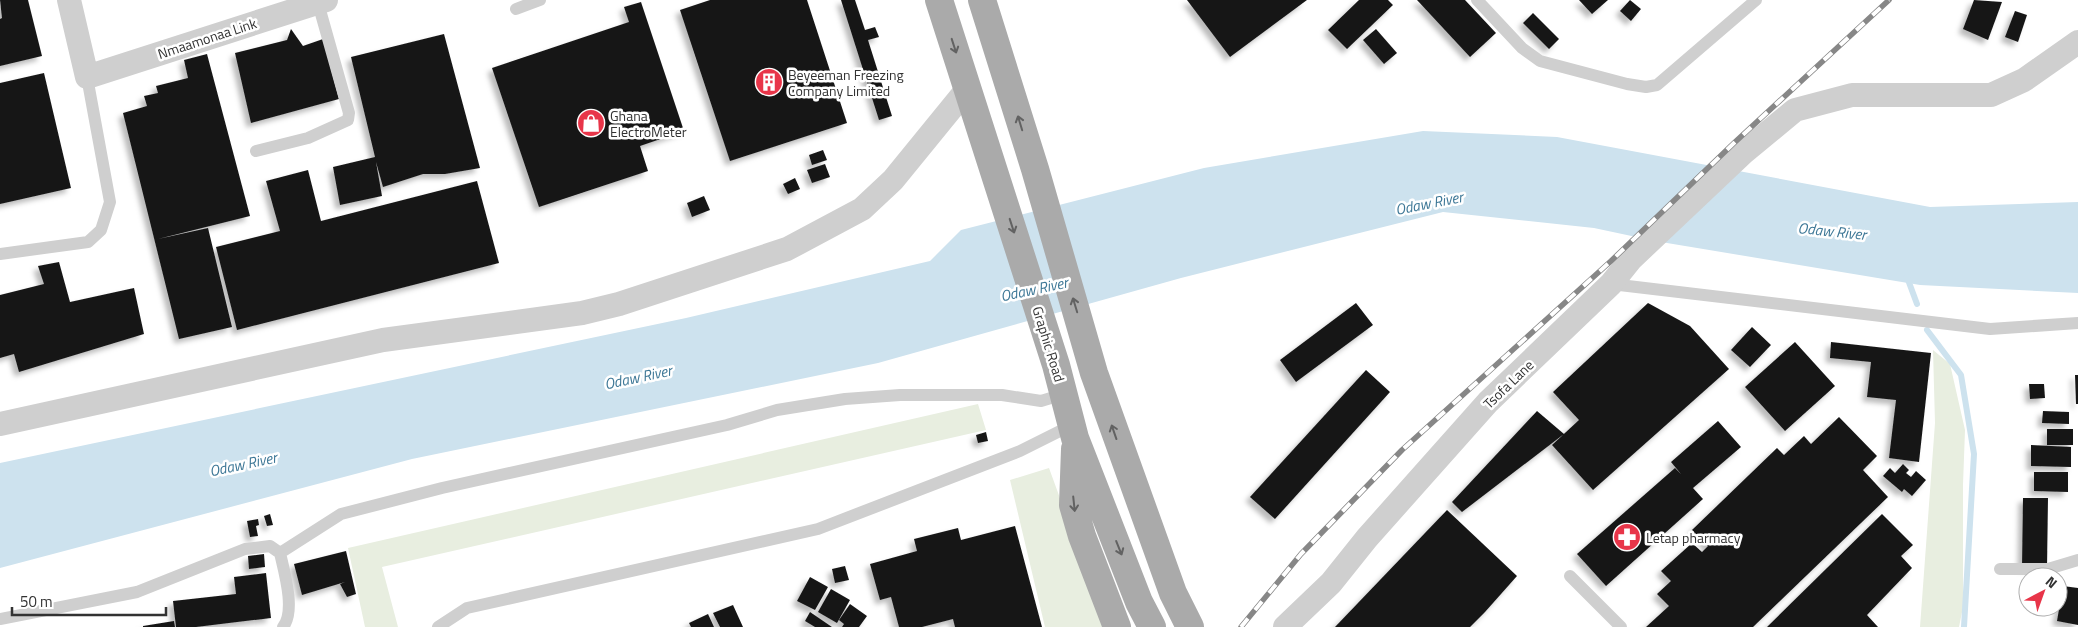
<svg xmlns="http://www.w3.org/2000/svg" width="2078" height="627" font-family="'Titillium Web',sans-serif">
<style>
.green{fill:#e8eee0}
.water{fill:#cde2ee}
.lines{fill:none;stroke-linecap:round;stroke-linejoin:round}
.stream{stroke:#cde2ee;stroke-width:6}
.building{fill:#191919;filter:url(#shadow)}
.lane{stroke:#cfcfcf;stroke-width:12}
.street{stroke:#cfcfcf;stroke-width:24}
.primary{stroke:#aaa;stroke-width:28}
.rail-casing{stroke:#878787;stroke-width:5.5}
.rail{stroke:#fff;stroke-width:4;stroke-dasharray:11;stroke-linecap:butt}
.oneway{stroke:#626262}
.labels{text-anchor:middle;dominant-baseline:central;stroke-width:5;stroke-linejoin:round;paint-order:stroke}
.street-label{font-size:14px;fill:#323232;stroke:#fff}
.poi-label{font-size:14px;fill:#323232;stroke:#fff;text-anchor:start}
.water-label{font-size:15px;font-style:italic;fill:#3d7796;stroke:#fff}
</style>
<defs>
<filter id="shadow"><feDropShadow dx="-4.5" dy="4.5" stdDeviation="2.5" flood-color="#0004"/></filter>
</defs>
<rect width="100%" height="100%" fill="#fff"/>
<path class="green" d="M1933 350 1950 364 1965 430 1963 485V607L1959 627H1920L1935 423Z
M978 404 986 430 382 567 398 627H365L348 548Z
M1049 468 1107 627H1045L1010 480Z"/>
<path class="water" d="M1423 131 1557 137 1930 207 2078 202V293L1920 285 1655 241 1594 228 1443 212 1181 278 878 363 412 459 0 568V463L686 318 930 261 961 230 1204 168Z"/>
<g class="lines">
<path class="stream" d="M1907 277 1917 304
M1927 330 1961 375 1974 454 1964 627"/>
</g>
<path class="building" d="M0 0H28L42 56 0 66V19L2 18Z
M710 0H807L847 123 730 161 680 10Z
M841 0H855L865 30 875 27 879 37 868 40 892 116 879 120Z
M1187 0H1307L1230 57Z
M1359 0H1388L1393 5 1347 49 1328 30Z
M1417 0H1465L1496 33 1470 57Z
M1579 0H1608L1592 14Z
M1630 0 1641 9 1631 21 1620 11Z
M1974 0 2002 2 1988 40 1963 29Z
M641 2 684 131 640 146 648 171 539 207 492 68 629 22 624 7Z
M2015 11 2027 15 2018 42 2005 37Z
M1533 13 1559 39 1549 49 1523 23Z
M291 29 303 46 323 39 339 99 251 123 235 53 287 40Z
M1376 29 1397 53 1384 64 1363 40Z
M444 34 480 168 445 174H423L383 187 376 162 382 196 340 205 333 167 375 157 351 57Z
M207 54 250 216 158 239 208 228 232 327 179 339 123 113 147 106 144 96 158 93 156 86 188 78 184 60Z
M44 73 71 188 0 204V83Z
M823 150 827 160 812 165 809 155Z
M825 164 830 177 812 183 807 170Z
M308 170 321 221 477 181 499 263 237 330 216 247 280 231 266 181Z
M795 178 800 189 788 194 783 184Z
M704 196 710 210 692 217 687 203Z
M59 262 70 302 134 288 144 334 19 372 14 354 0 358V295L44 284 38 266Z
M1356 303 1373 325 1296 382 1280 360Z
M1648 303 1690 326 1729 369 1593 490 1552 445 1579 420 1553 392Z
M1752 327 1771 345 1750 367 1731 350Z
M1795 342 1835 386 1785 431 1745 387Z
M1831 342 1931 353 1919 462 1889 458 1896 400 1867 397 1871 362 1830 358Z
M1366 370 1390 392 1275 519 1250 497Z
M2075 375H2078V404H2076Z
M2029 384H2044L2045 398 2030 399Z
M1537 411 1564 434 1462 512 1452 502Z
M2043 411 2069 412V424L2042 423Z
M1839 417 1877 456 1863 470 1888 497 1753 627H1646L1669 606 1657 594 1671 581 1661 571 1692 543 1702 552 1708 546 1692 530 1777 448 1784 455 1804 436 1811 444Z
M1718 421 1741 447 1693 488 1703 499 1606 586 1577 554 1675 468 1681 474 1671 462Z
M2047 429H2073V445H2047Z
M986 432 988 441 978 443 976 435Z
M2031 445 2071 447V467L2031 466Z
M1903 464 1909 470 1906 473 1911 477 1916 471 1926 480 1912 496 1904 489 1902 492 1883 476 1890 468 1895 473Z
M2034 472H2068V492L2034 491Z
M2023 498H2048L2047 568 2022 567Z
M1447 510 1517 576 1485 612 1470 627H1335Z
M270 514 273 525 267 526 264 516Z
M1882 514 1913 545 1901 556 1912 568 1867 615 1878 627H1767Z
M258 519 259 525 256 526 258 536 250 537 247 521Z
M1015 526 1042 627H955L953 619 922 627H899L891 597 880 600 870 564 917 551 914 539 958 528 961 540Z
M346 551 356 594 347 597 340 584 345 582 302 595 294 564Z
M264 554 265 567 249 569 248 556Z
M845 566 849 580 835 583 832 569Z
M266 573 271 618 196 627H176L173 601 236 594 234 577Z
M810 577 828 587 815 610 797 601Z
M2063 586 2078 588V625L2057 621Z
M831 589 850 600 837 623 818 612Z
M850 604 867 616 859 627H842L844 624 839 620Z
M733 605 743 627H720L713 613Z
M810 612 832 627H815L805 621Z
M708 614 714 627H691L689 623Z
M174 621 175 627H143V626Z"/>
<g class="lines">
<path class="lane" d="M1477 0 1522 48 1540 61 1627 84 1646 87 1657 85 1756 0
M516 9 540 0
M256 151 308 138 348 120 349 113 318 3
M0 254 88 242 101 230 110 202 87 77
M1611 284 1990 329 2078 323
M280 553 341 514 442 488 727 425 777 410 845 399 900 395H1002L1041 401 1064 394
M2000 569H2048L2078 560
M1570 576 1621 627
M0 619 137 592 245 549 270 546 280 553C284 571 296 611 283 627
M438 627 467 608 818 529 1020 451 1072 425"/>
<path class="street" d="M69 0 87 77 326 0
M0 424 383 340 582 313 619 304 787 249 862 209 893 180 968 88
M1285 627 1331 583 1367 538 1488 402 1611 284 1631 259 1743 153 1795 110 1852 95H1991L2024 80 2078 42"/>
<path class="primary" d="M939 0 1056 365 1075 438 1139 602 1152 627
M982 0 1035 169 1094 373 1173 593 1190 627
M1075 449 1073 505 1082 536 1117 627"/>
<g class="rail-casing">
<path id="rail" d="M1241 627 1301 554 1402 450 1611 261 1734 143 1889 0"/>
</g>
<use href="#rail" class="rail"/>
</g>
<defs><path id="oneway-shaft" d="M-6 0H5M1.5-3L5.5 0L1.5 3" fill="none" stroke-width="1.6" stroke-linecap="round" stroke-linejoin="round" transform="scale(1.25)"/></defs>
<g class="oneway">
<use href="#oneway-shaft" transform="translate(954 46) rotate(72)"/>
<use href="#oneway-shaft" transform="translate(1020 123) rotate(-107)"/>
<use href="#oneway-shaft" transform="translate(1012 226) rotate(72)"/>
<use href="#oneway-shaft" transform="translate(1075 305) rotate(-107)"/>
<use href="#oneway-shaft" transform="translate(1114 432) rotate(-109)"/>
<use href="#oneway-shaft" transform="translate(1074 504) rotate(84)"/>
<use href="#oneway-shaft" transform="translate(1119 548) rotate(68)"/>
</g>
<defs>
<g id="building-disc" transform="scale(1.4375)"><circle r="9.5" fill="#e83549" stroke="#fff"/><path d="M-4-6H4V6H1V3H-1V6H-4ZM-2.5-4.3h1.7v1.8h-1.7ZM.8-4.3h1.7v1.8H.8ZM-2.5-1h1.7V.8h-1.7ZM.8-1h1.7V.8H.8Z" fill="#fff"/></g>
<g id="shop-disc" transform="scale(1.4375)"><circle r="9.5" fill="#e83549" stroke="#fff"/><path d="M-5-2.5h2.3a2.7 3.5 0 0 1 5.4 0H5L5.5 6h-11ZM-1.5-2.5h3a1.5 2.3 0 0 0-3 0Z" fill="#fff"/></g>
<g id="pharmacy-disc" transform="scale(1.4375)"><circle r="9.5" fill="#e83549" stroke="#fff"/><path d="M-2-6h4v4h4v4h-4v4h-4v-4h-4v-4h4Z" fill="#fff"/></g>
</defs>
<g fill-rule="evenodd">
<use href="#building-disc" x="769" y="82"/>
<use href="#shop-disc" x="591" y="123"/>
<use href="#pharmacy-disc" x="1627" y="537"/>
</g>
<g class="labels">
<g class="street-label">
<text transform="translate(207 38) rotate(-18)">Nmaamonaa Link</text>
<text transform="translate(1049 344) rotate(73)">Graphic Road</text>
<text transform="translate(1508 384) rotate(-44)">Tsofa Lane</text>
</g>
<g class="poi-label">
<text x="788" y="74">Beyeeman Freezing<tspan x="788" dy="16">Company Limited</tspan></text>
<text x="610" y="115">Ghana<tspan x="610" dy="16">ElectroMeter</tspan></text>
<text x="1646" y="537">Letap pharmacy</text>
</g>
<g class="water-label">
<text transform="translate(1429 203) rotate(-11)">Odaw River</text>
<text transform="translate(1832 231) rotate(6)">Odaw River</text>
<text transform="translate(1034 289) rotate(-12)">Odaw River</text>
<text transform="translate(638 377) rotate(-12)">Odaw River</text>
<text transform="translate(243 464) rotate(-12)">Odaw River</text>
</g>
</g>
<g transform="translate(2043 592) rotate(41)"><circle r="24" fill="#ffffff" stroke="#adadad"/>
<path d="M0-4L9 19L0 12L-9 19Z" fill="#e83549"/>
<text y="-8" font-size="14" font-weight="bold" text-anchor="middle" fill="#323232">N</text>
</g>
<path d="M12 607v8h154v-8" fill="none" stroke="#323232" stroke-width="2.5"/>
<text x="20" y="607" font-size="15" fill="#323232" stroke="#ffffff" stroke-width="4" paint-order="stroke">50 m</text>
</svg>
